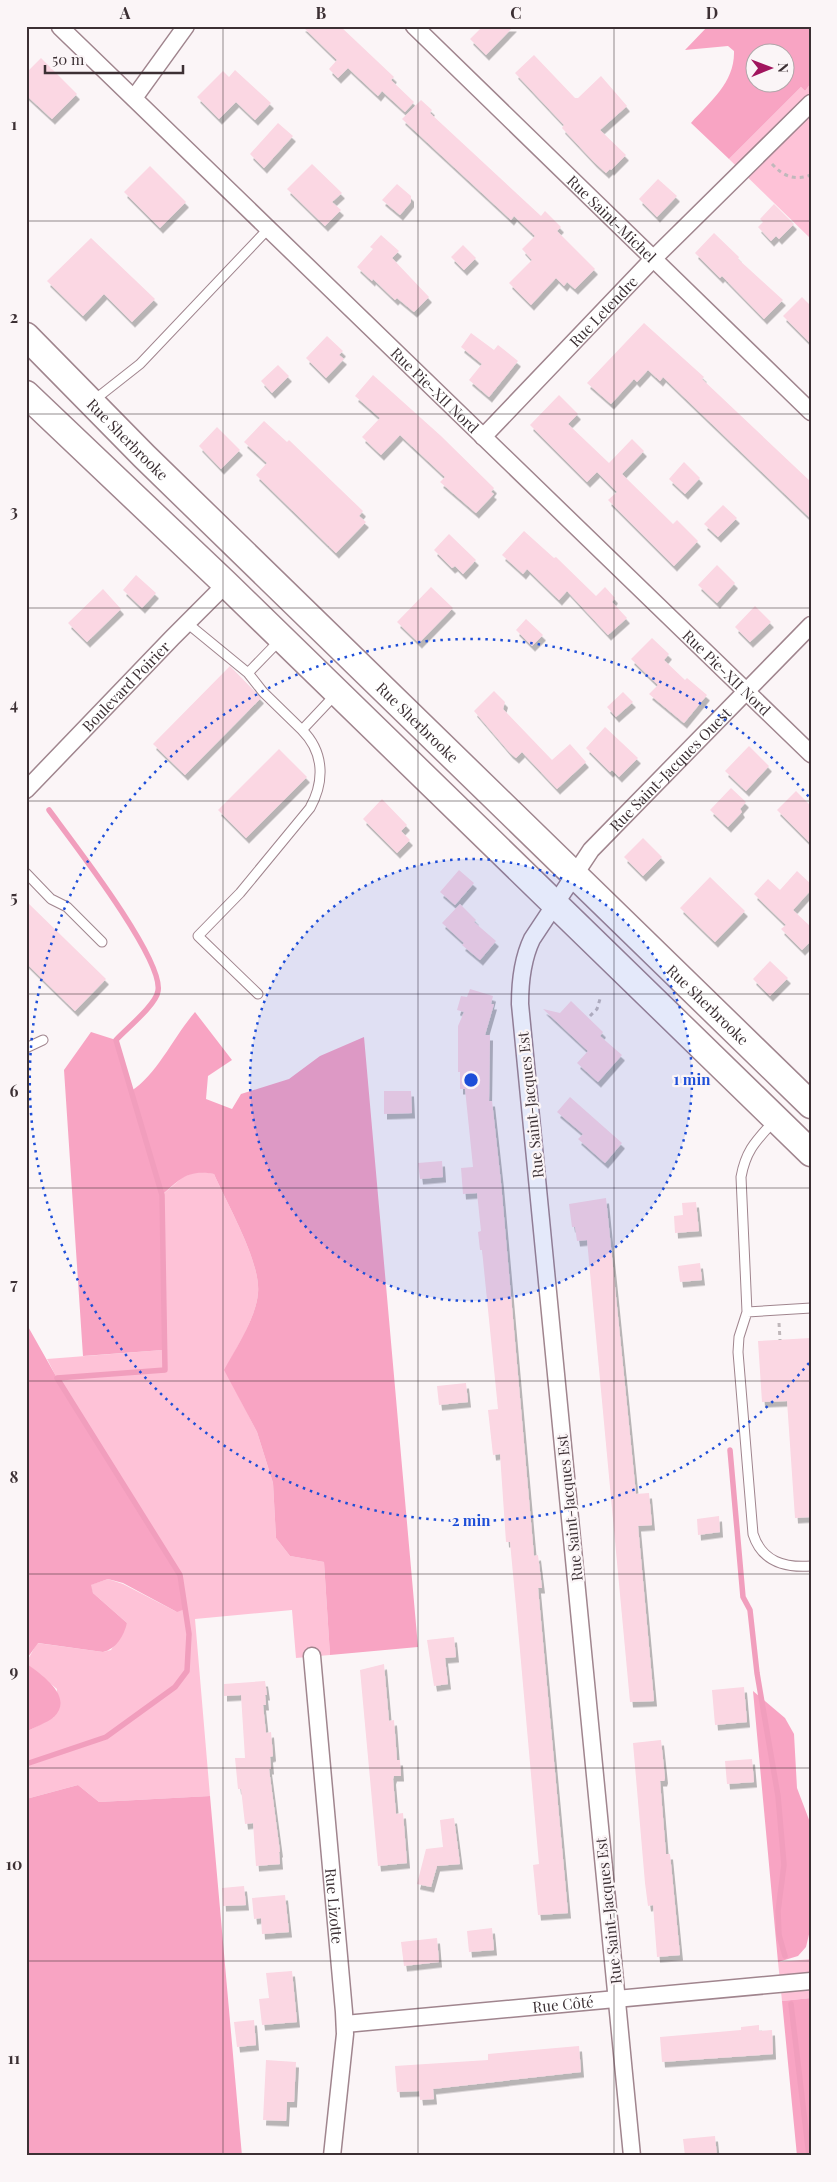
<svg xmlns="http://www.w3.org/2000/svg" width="837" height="2182" font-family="'Playfair Display',serif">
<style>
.green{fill:#fec2d7}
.forest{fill:#f8a4c3;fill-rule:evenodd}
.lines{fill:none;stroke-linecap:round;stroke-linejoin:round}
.stream{stroke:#f19ebd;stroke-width:5.5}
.building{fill:#fbd7e3;filter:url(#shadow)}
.service-casing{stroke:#a0858e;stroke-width:11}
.minor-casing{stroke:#a0858e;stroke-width:19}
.primary-casing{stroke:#a0858e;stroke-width:29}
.path{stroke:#c0b8bb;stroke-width:3;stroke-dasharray:4 4;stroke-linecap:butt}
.service{stroke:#fff;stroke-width:9}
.minor{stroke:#fff;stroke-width:16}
.primary{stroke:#fff;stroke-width:26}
.grid{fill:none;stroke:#3c3034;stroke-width:1;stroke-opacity:0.55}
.ring{fill:none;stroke:#1d4ed8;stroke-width:2.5;stroke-dasharray:2.5 5}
.labels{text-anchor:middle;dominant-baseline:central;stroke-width:4.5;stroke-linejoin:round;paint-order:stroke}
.street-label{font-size:15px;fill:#3c3034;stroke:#fbf5f7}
.centre{fill:#1d4ed8;stroke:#fbf5f7;stroke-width:2.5}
.ring-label{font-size:15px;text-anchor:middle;font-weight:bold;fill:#1d4ed8;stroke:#fbf5f7;stroke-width:4.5;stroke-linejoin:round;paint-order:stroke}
.neatline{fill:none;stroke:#3c3034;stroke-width:2}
.grid-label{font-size:16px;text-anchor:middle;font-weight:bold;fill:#3c3034}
</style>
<defs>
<filter id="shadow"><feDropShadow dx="3" dy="5.5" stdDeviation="0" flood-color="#0004"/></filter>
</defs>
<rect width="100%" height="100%" fill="#fbf5f7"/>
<path class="green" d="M811 83V239L729 159 801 87 805 91Z
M198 1171 214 1174C227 1204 261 1262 258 1293 256 1318 236 1348 225 1370L257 1432 273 1483 276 1538 290 1556 324 1562 330 1655 296 1658 292 1610 195 1619 210 1796 99 1802 78 1785 26 1799V1732L54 1717 57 1689 26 1663 37 1643 103 1652 111 1650 127 1623 93 1593 90 1585 108 1579 123 1584 177 1612 47 1359 163 1350 162 1195 183 1177Z
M811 1959V1998L782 2001 778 1962Z"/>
<path class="forest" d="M708 26H811V83L805 91 801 87 729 159 691 123C711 101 735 82 734 51L728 46 685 50ZM754 52H784V82H754Z
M195 1012 232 1060 208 1076 206 1099 232 1109 241 1094 289 1079 320 1056 364 1037 418 1647 330 1655 324 1562 290 1556 276 1538 273 1483 257 1432 224 1370C236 1348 256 1318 258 1293 261 1262 227 1204 214 1174 188 1169 180 1179 162 1195L163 1350 83 1356 64 1070 91 1032 116 1040 131 1091C157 1075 174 1036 195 1012Z
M26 1323 57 1378 180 1575 185 1609 177 1612 123 1583 108 1579 91 1585 93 1593 127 1623C124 1636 116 1649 103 1652L38 1643 26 1660Z
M26 1663C40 1674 75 1696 54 1717 47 1723 34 1727 26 1732Z
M753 1691 785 1718 794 1734 797 1788 811 1825V1926L806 1947 798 1956 778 1962Z
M78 1785 99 1802 210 1796 242 2156H26V1799Z
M811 1998V2156H797L782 2001Z"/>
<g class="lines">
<path class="stream" d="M730 1450 743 1597 750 1610 757 1673 778 1796 784 1865 778 1911 779 1935 785 1956
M26 1764 106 1737 175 1687 187 1671 189 1634 180 1575 57 1378 165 1370 162 1195 116 1040C126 1029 156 1005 158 991 164 959 71 840 49 810
M791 2004 809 2156"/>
</g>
<path class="building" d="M302 26H340L394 77 391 80 414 102 405 112 382 91 378 96 348 68 338 78 329 69 337 60Z
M483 26H514L486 55 470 39Z
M534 55 575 98H578L601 76 627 106 600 130 626 155 611 170 610 169 606 173 594 162 562 128 564 125 515 73Z
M41 58 77 94 52 119 26 95V73Z
M235 70 271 103 255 120 236 102 219 119 197 97 223 71 229 77Z
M421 100 432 110 430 113 541 216 545 211 561 227 557 231 595 269 575 289 567 282 564 286 556 278 531 305 509 283 532 260 522 249 535 236 514 216 511 220 402 119Z
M278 123 293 136 264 168 250 154Z
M312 164 342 193 332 202 341 210 325 226 287 189Z
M150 166 186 202 160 228 124 192Z
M658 179 677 196 657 217 639 199Z
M397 184 411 196V202L400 215 382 200Z
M774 204 794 224 779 239 776 236 771 241 758 227 763 222 760 219Z
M714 233 739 257 738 259 783 300 764 319 722 276 720 278 695 253Z
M381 235 399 251 392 258 429 297 414 312 397 298 395 300 373 279 372 281 357 267 373 249 370 247Z
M91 238 155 299 132 322 104 294 83 316 47 281Z
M463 245 476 258 464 270 451 257Z
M802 297 811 306V344L783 316Z
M644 323 704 377 702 379 811 482V519L663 377 660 381 648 370 637 382 634 379 611 404 587 383Z
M471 333 494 350 498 345 518 361 489 397 469 380 482 364 461 347Z
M327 336 343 351 339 355 344 359 326 378 306 358Z
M278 365 289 376 272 393 261 381Z
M373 375 441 436 494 488 491 492 494 494 476 513 440 482 445 477 400 435 381 455 362 437 380 418 355 396Z
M559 395 578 414 568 424 609 463 632 439 644 451 622 474 673 524 677 520 698 541 674 566 608 500 617 492 597 472 587 482 530 425Z
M264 421 287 442 289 440 363 511 359 516 366 522 336 553 256 475 267 463 244 442Z
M217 427 240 450 221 469 199 446Z
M684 462 700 478 685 494 669 479Z
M723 505 737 518 718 537 704 524Z
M524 531 554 558 556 557 596 596 605 587 615 598 612 602 627 618 608 635 567 591 559 600 527 569 523 574 502 555Z
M449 534 476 560 463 574 455 566 452 568 434 550Z
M717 565 735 583 717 603 698 585Z
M136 575 156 593 142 608 123 590Z
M431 587 453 608 419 643 397 622Z
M103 589 121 609 87 642 68 623Z
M755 606 771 622 750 642 735 627Z
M526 619 543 635 532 646 516 630Z
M652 638 669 654 664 660 685 680 687 678 707 695 684 723 649 694 658 685 631 659Z
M230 666 261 698 185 775 153 744Z
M494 691 505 702 503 709 552 760 570 744 586 762 557 789 522 752 516 758 510 753 474 711Z
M623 692 633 702 616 717 607 707Z
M605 727 638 758 619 777 612 770 610 772 586 748Z
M749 746 769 766 746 791 725 771Z
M279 749 307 777 246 838 218 810Z
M731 788 746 802 740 809 742 812 728 827 710 810Z
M796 791 811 806V844L777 810Z
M382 799 407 825 401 831 410 840 397 853 363 819Z
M643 838 662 857 643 876 624 857Z
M459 870 474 883 455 905 440 892Z
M797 871 811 884V890L793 910 811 927V941L802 950 781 929 786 925 754 894 768 879 780 890Z
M710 877 745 911 715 942 680 908Z
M26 901 106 979 75 1011 26 963Z
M460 904 476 920 474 922 496 941 480 960 462 945 464 943 442 923Z
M770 961 788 978 770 996 753 979Z
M470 989 493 996 491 1004H494L485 1035H490L489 1101H492L501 1183 534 1556 538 1555 542 1588H538L568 1913 538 1915 533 1865 539 1864 516 1606 510 1542H506L500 1454 493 1455 488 1410 498 1409 482 1250H480L478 1232 481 1231 477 1193 463 1194 461 1168 473 1167 465 1089H460V1072H458V1026L464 1012 457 1010 461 996 467 997Z
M571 1001 603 1032 600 1036 622 1055 598 1082 577 1063 588 1051 543 1009 560 1013Z
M384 1091H411L412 1113 384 1114Z
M570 1097 622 1143 605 1163 578 1139 583 1134 557 1112Z
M442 1161 443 1177 420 1179 418 1163Z
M606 1198 636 1494 649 1493 652 1525 638 1526 654 1701 630 1702 587 1240 577 1241 575 1227H572L569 1204Z
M696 1202 699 1231 675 1233 674 1216 683 1215 682 1203Z
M700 1263 702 1280 680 1282 678 1266Z
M811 1338V1517L795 1518 787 1401 762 1402 758 1341Z
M466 1383 468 1402 439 1405 437 1386Z
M719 1516 720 1532 698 1535 697 1519Z
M454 1637 456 1657 445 1658 448 1684 434 1686 427 1640Z
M384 1664 389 1721 394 1720 397 1760H400L401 1776H394L393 1779 396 1814 403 1813 407 1863 378 1866 360 1670Z
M265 1681 267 1695H265L266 1705H263L266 1733 271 1732 273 1756 270 1757 271 1769H269L280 1852H279L280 1864 256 1866 253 1823 245 1824 241 1789H238L235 1758H245L241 1695 224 1696V1684Z
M744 1687 747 1722 715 1725 712 1690Z
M661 1740 665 1778 664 1781H660L666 1854H670L680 1955 657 1957 653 1905 648 1906 645 1883 633 1743Z
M752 1759 754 1782 727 1784 725 1761Z
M454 1818 460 1864 437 1866 431 1887 417 1884 426 1849 443 1847 440 1820Z
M244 1886 246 1905 223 1906 222 1888Z
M285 1895 289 1932 262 1934 261 1918 254 1919 252 1898Z
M492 1928 494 1950 469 1952 467 1931Z
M437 1938 439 1962 404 1966 401 1942Z
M292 1971 297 2022 262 2025 259 1999 269 1998 266 1973Z
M254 2020 256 2045 237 2047 234 2022Z
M759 2025V2031L772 2030 773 2054 662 2062 660 2037 741 2030V2027Z
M579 2046 581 2072 433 2089 434 2099 420 2100 419 2091 397 2092 395 2066 488 2060V2054Z
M266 2060 296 2062 294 2102H287L286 2121 263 2120Z
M715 2136 717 2156H685L683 2139Z"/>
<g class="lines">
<g class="service-casing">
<path id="service" d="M93 401 140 364 269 228
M187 623 248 673
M280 640 248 673 263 692 302 730 335 695
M26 873 51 899 67 907 102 942
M258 994 198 936 240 893 310 808C325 781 324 752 302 730
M26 1048 43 1040
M774 1121C756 1141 746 1150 741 1177L747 1312 811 1308
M747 1312 739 1337 738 1352 753 1534C762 1562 785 1568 811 1566"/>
</g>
<g class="minor-casing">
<g id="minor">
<path id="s1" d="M414 26 811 412"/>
<path id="s2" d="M60 27 811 754"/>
<path d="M134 98 186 26"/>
<path id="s3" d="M483 437 653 259 811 103"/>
<path id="s4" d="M26 790 172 638 226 584"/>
<path id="s5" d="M312 1656 344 2012 345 2034 332 2156"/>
<path id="s6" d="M345 2024 811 1981"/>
<path id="s7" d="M632 2156 520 1004C520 982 522 960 532 939L591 850 811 625"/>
</g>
</g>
<g class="primary-casing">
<g id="primary">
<path id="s8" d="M26 336 144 456 811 1105"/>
<path d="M26 394 226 584 811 1153"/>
</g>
</g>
<path class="path" d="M772 164C783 176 794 181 811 175
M590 1016 597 1009 600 999
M779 1323 780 1340"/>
<use href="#service" class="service"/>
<use href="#minor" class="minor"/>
<use href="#primary" class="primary"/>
</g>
<path class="grid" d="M223 26V2156M418 26V2156M614 26V2156M26 221H811M26 414H811M26 608H811M26 801H811M26 994H811M26 1188H811M26 1381H811M26 1574H811M26 1768H811M26 1961H811"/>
<circle cx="471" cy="1080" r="221" fill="#1d4ed8" fill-opacity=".12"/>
<g class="ring">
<circle cx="471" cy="1080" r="221"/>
<path d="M809 1363A441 441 0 1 1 809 797"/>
</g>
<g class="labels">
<g class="street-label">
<text stroke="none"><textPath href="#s1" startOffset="276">Rue Saint-Michel</textPath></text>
<text stroke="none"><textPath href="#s3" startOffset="174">Rue Letendre</textPath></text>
<text stroke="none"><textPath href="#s2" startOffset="522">Rue Pie-XII Nord</textPath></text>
<text stroke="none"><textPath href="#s8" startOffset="145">Rue Sherbrooke</textPath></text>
<text stroke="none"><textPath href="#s2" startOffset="928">Rue Pie-XII Nord</textPath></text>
<text stroke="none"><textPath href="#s4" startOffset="144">Boulevard Poirier</textPath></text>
<text stroke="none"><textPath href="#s8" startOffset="550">Rue Sherbrooke</textPath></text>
<text stroke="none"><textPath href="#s7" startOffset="1444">Rue Saint-Jacques Ouest</textPath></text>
<text stroke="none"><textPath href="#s8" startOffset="955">Rue Sherbrooke</textPath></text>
<text transform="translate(530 1105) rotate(-96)">Rue Saint-Jacques Est</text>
<text transform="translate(569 1508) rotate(-96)">Rue Saint-Jacques Est</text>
<text stroke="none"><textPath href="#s5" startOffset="251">Rue Lizotte</textPath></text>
<text transform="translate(608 1911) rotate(-96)">Rue Saint-Jacques Est</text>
<text stroke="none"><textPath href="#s6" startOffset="219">Rue Côté</textPath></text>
</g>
</g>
<circle cx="471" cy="1080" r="8" class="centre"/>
<g class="ring-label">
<text x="692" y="1085">1 min</text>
<text x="471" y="1526">2 min</text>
</g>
<rect width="837" height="2182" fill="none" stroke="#fbf5f7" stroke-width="55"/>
<g transform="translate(770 68) rotate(89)"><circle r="24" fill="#fbf5f7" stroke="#afa6a9"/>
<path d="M0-4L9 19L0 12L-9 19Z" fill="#a1155e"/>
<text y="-8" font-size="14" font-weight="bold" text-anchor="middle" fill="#3c3034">N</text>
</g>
<path d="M45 65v8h138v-8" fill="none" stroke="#3c3034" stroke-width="2.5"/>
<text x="52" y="65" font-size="15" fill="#3c3034" stroke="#fbf5f7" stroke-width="4" paint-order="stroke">50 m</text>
<rect x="28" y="28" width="782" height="2126" class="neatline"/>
<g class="grid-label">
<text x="125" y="19">A</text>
<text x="321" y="19">B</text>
<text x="516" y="19">C</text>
<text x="712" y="19">D</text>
<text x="14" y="130">1</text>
<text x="14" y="323">2</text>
<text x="14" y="517">3</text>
<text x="14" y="710">4</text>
<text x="14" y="903">5</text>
<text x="14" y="1097">6</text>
<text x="14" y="1290">7</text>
<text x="14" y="1483">8</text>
<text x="14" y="1677">9</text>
<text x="14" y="1870">10</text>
<text x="14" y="2064">11</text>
</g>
</svg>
